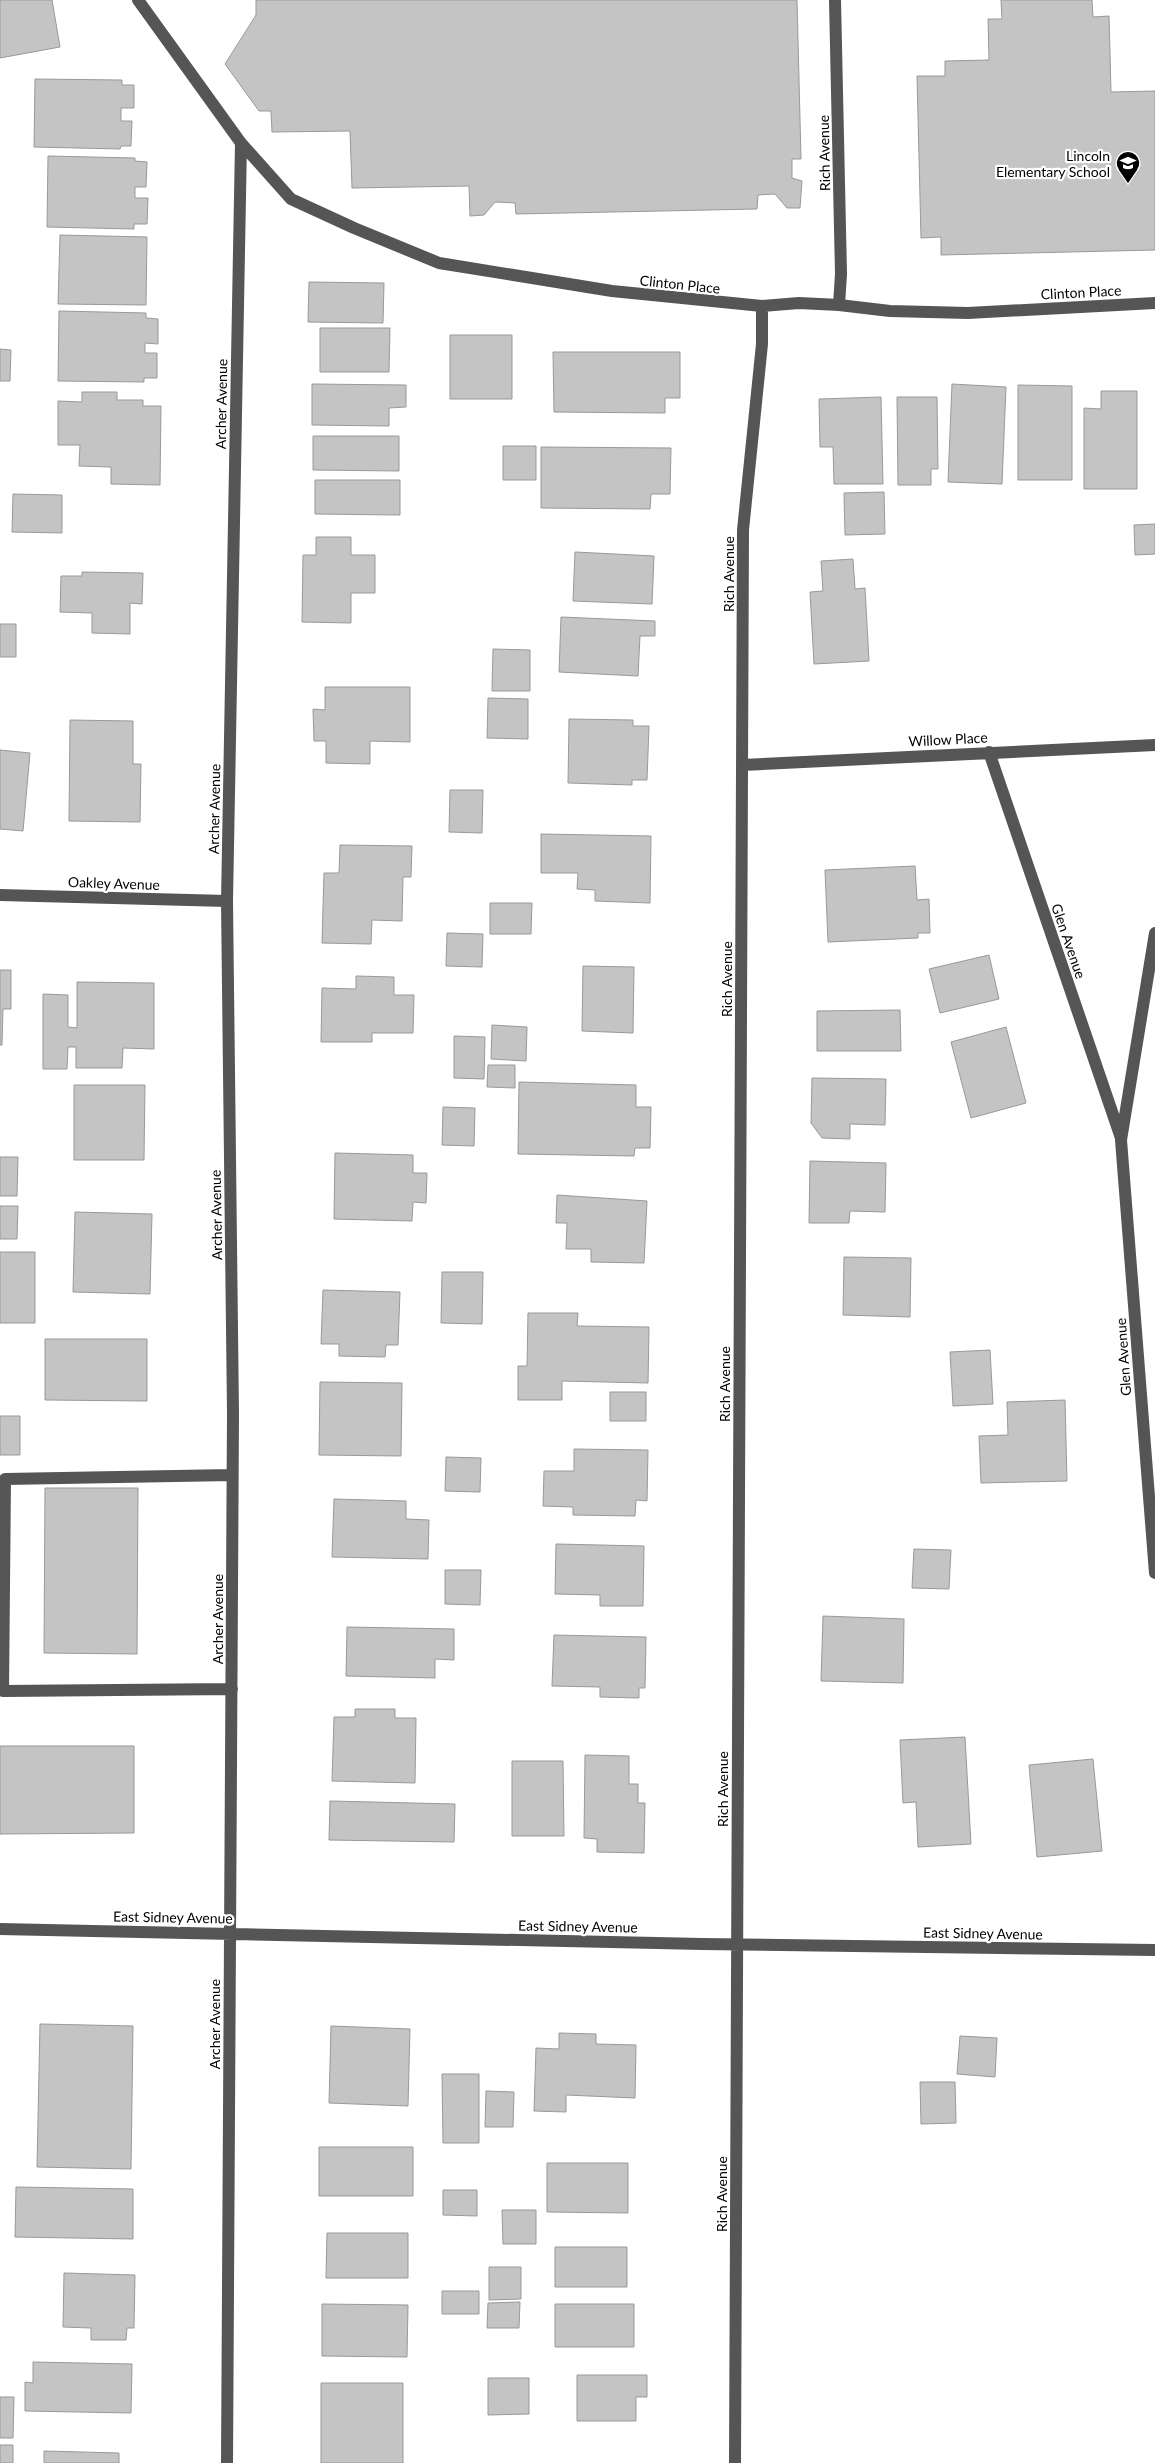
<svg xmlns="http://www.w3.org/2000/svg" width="1155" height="2463" font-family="Lato,sans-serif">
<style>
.building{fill:#c4c4c4;stroke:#999}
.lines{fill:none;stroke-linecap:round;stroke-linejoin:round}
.minor{stroke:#555;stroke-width:12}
.labels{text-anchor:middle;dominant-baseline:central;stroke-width:4.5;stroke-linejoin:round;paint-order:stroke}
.street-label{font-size:14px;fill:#000;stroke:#fff}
.poi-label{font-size:14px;fill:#000;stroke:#fff;text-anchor:end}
</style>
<rect width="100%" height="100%" fill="#fff"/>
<path class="building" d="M0 0H52L60 47 0 58Z
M256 0H797L801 159H792V178L802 181 800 208H787L775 194 758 195 757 209 516 214 515 203 495 202 484 215 470 216 469 186 352 188 350 131 272 132 271 111H259L225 64 256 15Z
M1001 0H1092L1093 17 1109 16 1111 92 1155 91V250L941 255V237L921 238 917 76H945V61L989 60 988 19H1002Z
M35 79 122 80V85H134V108H121V121H132L131 146H121L120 149 34 147Z
M48 156 135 158V161L147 162 146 187H135V198H148L147 224H134V229L47 227Z
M60 235 147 237 146 305 58 304Z
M309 282 384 283 383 323 308 322Z
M59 311 146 313V318L158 319V344L145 343V353H157V378H144V382L58 381Z
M320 328H390L389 372H320Z
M450 335H512V399H450Z
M0 349 11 350 10 381H0Z
M553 352H680V398H665V413L554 412Z
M312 384 406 385V407L389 408V426L312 425Z
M952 384 1006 387 1002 484 948 482Z
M1018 385 1072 386V480H1018Z
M1101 391H1137V489H1084V408L1101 409Z
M82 392H117V400H143V406H161L160 485 111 484V467L79 466 80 445H58V401L82 402Z
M881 397 883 484H834L833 447H820L819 399Z
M897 397H937L938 469H931V485H898Z
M313 436H399V471L313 470Z
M503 446H536V480H503Z
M541 447 671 448 670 494H651L650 509 541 508Z
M315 480H400V515L315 514Z
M884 492 885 534 845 535 844 493Z
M13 494 62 495V533L12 532Z
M1155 524V554L1135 555 1134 525Z
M316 537H351V555H375V593H351V623L302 622 303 555H316Z
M575 552 654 556 652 604 573 601Z
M853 559 855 589 865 588 869 661 814 664 810 592 823 591 821 561Z
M82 572 143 573 142 604 130 603V634L92 633V613L60 612 61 576H82Z
M561 617 655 621V636H640L638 676 559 672Z
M0 624H16V657H0Z
M493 649 530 650V691H492Z
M325 687H410V742L370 741V764L326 763V741H314L313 709 325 710Z
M488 698 528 699V739L487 738Z
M569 719 633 720V726H649L647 780H632V785L568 783Z
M70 720 133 721V764H141L140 822 69 821Z
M0 750 30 753 23 831 0 829Z
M450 790H483L482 833 449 832Z
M541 834 651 836 650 903 595 901V890L577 889 578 873H541Z
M340 845 412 846 411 877H403L402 921 372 920 371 944 322 943 324 873H339Z
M915 866 917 900 929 899 930 933H918V938L828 942 825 870Z
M490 903H532L531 934H490Z
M447 933 483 934 482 967 446 966Z
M989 955 999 999 940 1013 929 969Z
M583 966 634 967 633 1033 582 1031Z
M0 970H11V1009H3L2 1045H0Z
M356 976 394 977V995H414L413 1033H372V1042H321L322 988 356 989Z
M77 982 154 983V1049L123 1048 122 1068H76V1047H68L67 1069H43V994L68 995V1027L77 1028Z
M900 1010 901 1051H817V1011Z
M492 1025 527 1027 526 1061 491 1059Z
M1006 1027 1026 1103 971 1118 951 1042Z
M454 1036 485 1037 484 1079 454 1078Z
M488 1065H515V1088L487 1087Z
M812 1078 886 1079 885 1125 850 1124V1139L822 1138 811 1123Z
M519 1082 636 1085V1107H651L650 1148H635L634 1156 518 1154Z
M74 1085H145L144 1160H74Z
M443 1107 475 1108 474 1146 442 1145Z
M335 1153 413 1155V1173H427L426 1203 413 1202 412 1221 334 1219Z
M0 1157H18L17 1196H0Z
M810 1161 886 1163 885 1212 850 1211 849 1223H809Z
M557 1195 647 1201 644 1263 591 1262V1249H566L567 1223H556Z
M0 1206H18L17 1239H0Z
M75 1212 152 1214 150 1294 73 1292Z
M0 1252H35V1323H0Z
M844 1257 911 1258 910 1317 843 1315Z
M442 1272H483L482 1324 441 1323Z
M323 1290 400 1292 398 1345H386L385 1357 339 1356V1344H321Z
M528 1313H578L577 1326 649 1327 648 1383 562 1381V1400H518V1366H527Z
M45 1339H147V1401L45 1400Z
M990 1350 993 1404 953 1406 950 1352Z
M320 1382 402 1383 401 1456 319 1455Z
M610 1392H646V1421H610Z
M1065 1400 1067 1481 981 1483 979 1436 1008 1435 1007 1402Z
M0 1416H20V1455H0Z
M574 1449 648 1450 647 1501 636 1500 635 1516 573 1515V1507L543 1506 544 1471H574Z
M446 1457 481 1458 480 1492 445 1491Z
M45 1488H138L137 1654 44 1653Z
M334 1499 406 1501V1519L429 1520 428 1559 332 1557Z
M556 1544 644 1546 643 1606H600V1595L555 1594Z
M914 1549 951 1550 949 1589 912 1588Z
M445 1570H481L480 1605 445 1604Z
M823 1616 904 1619 903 1683 821 1681Z
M347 1627 454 1629V1660L435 1659V1678L346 1676Z
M554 1635 646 1637 645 1688H639V1698L600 1697V1687L552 1686Z
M355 1709H395V1718H416L415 1783 332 1781 334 1717H355Z
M965 1737 971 1844 918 1847 916 1802 903 1803 900 1740Z
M0 1746H134V1833L0 1834Z
M585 1755 629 1756V1784H638V1803H645L644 1853 597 1852V1839L584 1838Z
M1093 1759 1102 1851 1037 1857 1029 1765Z
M512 1761H563L564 1836H512Z
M330 1801 455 1804 454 1842 329 1840Z
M40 2024 133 2026 131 2169 37 2167Z
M331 2026 410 2029 408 2106 329 2103Z
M559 2033 596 2034V2044L636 2045 635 2098 566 2095V2112L534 2111 536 2048 559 2049Z
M960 2036 997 2038 995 2077 957 2074Z
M442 2074H479V2143H443Z
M920 2082H955L956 2123 921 2124Z
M486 2091 514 2092 513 2127H485Z
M319 2147H413V2196H319Z
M547 2163H628V2213L547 2212Z
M16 2187 133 2189V2239L15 2237Z
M443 2190H477V2216L443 2215Z
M502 2210H536V2244H503Z
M327 2233H408V2278H326Z
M555 2247H627V2287H555Z
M489 2267H521V2299L489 2300Z
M64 2273 135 2275 134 2328H127L126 2340H91V2328L63 2327Z
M442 2291H479V2314H442Z
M520 2302 519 2328H487L488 2303Z
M322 2304 408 2305 407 2357 322 2356Z
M555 2304H634V2347H555Z
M33 2362 132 2364 131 2413 25 2411V2382L33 2383Z
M577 2375H647V2397H636V2421H577Z
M488 2378H529V2414L488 2415Z
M321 2383H403V2463H321Z
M0 2397H14L13 2438H0Z
M0 2445H13V2463H0Z
M44 2451 119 2453V2463H44Z"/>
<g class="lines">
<path class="minor" d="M138 0 241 143 291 199 354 228 439 263 612 291 762 306 799 303 839 305 890 311 968 313 1155 303
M835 0 841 274 839 305
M989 752 1121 1138
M742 765 1155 745
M0 895 227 901
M1155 933 1121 1140 1155 1573
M232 1689 3 1691 5 1479 232 1475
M0 1929 702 1944 1155 1950
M227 2463 233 1414 227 901 241 143
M735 2463 743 530 762 344V306"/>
</g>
<defs>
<g id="school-pin" transform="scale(1.25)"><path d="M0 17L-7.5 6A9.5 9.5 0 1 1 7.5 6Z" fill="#000" stroke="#fff"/><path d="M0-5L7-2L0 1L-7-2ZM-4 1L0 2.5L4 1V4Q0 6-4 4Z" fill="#fff"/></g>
</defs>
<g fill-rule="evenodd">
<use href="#school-pin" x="1128" y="163"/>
</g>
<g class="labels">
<g class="street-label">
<text transform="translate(824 153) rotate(-91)">Rich Avenue</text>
<text transform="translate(680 284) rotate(6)">Clinton Place</text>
<text transform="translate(1081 292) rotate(-3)">Clinton Place</text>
<text transform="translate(221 404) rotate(-89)">Archer Avenue</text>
<text transform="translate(728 574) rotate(-90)">Rich Avenue</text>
<text transform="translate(948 739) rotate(-3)">Willow Place</text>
<text transform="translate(214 809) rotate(-89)">Archer Avenue</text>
<text transform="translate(114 883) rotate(2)">Oakley Avenue</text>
<text transform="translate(1069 941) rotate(71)">Glen Avenue</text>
<text transform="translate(726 979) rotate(-90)">Rich Avenue</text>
<text transform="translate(216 1215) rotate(-91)">Archer Avenue</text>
<text transform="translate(1123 1357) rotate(-94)">Glen Avenue</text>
<text transform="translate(724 1384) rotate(-90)">Rich Avenue</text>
<text transform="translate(217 1619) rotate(-90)">Archer Avenue</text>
<text transform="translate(722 1789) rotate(-90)">Rich Avenue</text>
<text transform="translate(173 1917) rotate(1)">East Sidney Avenue</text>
<text transform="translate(578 1926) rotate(1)">East Sidney Avenue</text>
<text transform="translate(983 1933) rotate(1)">East Sidney Avenue</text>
<text transform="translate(214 2024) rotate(-90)">Archer Avenue</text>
<text transform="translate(721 2194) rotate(-90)">Rich Avenue</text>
</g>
<g class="poi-label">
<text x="1110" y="155">Lincoln<tspan x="1110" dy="16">Elementary School</tspan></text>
</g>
</g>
</svg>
